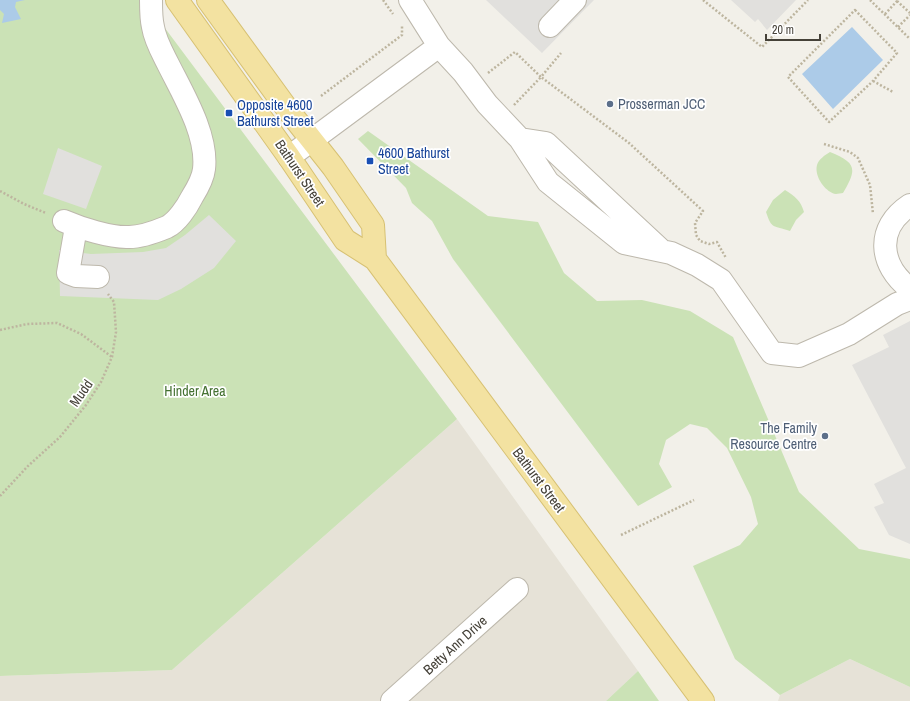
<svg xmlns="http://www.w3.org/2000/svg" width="910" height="701" font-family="'Archivo Narrow',sans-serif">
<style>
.residential{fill:#e6e2d7}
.green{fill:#cbe2b6}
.parking{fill:#e1e0dd}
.water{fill:#accbe8}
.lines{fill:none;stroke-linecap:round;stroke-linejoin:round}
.minor-casing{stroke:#bdb8ac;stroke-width:24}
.major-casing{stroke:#d7c173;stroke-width:24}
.path{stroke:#bdb59f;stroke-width:2.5;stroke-dasharray:2 2;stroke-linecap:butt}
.minor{stroke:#fff;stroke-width:22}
.major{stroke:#f3e2a1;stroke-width:22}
.service-dot{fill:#5c6f8a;stroke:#fff;stroke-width:1.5}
.transit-dot{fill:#1a4fb4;stroke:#fff;stroke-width:1.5}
.labels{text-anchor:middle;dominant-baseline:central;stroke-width:3.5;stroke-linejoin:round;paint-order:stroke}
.service-label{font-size:14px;fill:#4e5e75;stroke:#fff;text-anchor:start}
.transit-label{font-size:14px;fill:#164399;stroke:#fff;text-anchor:start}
.street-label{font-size:14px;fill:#454138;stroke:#fff}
.park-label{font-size:14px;fill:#447131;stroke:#fff}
</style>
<rect width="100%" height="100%" fill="#f2f0e9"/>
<path class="residential" d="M457 419 638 671 606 701H0V676L172 670Z
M850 659 910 687V701H778L780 695Z"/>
<path class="green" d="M0 0H144L457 419 172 670 0 676Z
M368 131 488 216 538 222 564 273 597 301 642 300 690 311 733 337 799 492 859 549 910 559V687L850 659 780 695 735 659 693 566 740 545 758 524 751 497 727 448 707 428 690 424 666 440 659 464 672 487 638 506 453 259 432 221 412 203 406 188 358 139Z
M830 152C857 163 857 169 843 193 841 193 838 194 836 194 825 192 814 176 817 165 819 159 825 155 830 152Z
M785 190C795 196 801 201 804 212L796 220 790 231C773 225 772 230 766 212L773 200Z
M638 671 659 701H606Z"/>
<path class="parking" d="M486 0H594L542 53Z
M731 0H796L767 30 758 19 755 22Z
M58 148 102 166 86 209 43 194Z
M209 215 236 241 214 268 181 289 158 300 60 296 59 250 91 254 143 252 166 248 185 235Z
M910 321V544L889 535 874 507 884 503 874 484 906 468 852 365 889 347 883 335Z"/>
<path class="water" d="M0 0H25L16 2 15 7 21 19 2 23 4 14 0 10Z
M852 27 883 60 833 109 802 74Z"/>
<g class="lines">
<g class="minor-casing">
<path id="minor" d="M550 26 575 0
M439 46 463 72 487 104 520 139 548 182 624 243 671 253 697 265 721 280 772 353 799 356 849 334 897 304 910 299
M520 139 546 143 661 250
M289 157 439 46 410 0
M910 205C875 228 879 265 910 289
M64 221C80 228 111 238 129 237 142 237 155 232 167 227 177 222 187 207 192 197 197 189 203 179 204 169 208 135 183 94 168 64 162 52 155 40 153 27 151 19 151 9 151 0
M76 227 68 273 76 276 98 277
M392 701 517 589"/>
</g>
<g class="major-casing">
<path id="major" d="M177 0 289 157 345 240 375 259 703 701
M208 0 288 110 333 167 373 225 375 259"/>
</g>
<path class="path" d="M383 0 393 14
M703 0 762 47 808 0
M870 0 910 39
M897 1 910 13
M855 10 897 53 873 81 829 122 788 77Z
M885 14 898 0
M898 27 910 15
M488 73 515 52 541 77 561 53
M873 81 893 92
M321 96 402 35V26
M514 105 541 77 629 143 703 211 695 223 696 235 700 241 709 244 717 242 726 258
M824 144 850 152 858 158 870 185 873 214
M0 191 24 204 46 213
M0 330 27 324 57 323 81 334 112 357
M0 496 28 466 60 437 86 405 101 382 112 357 116 332 114 302 108 294
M621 535 694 500"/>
<use href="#minor" class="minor"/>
<use href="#major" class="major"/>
</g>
<g class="service-dot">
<circle cx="610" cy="104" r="4"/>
<circle cx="825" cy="436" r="4"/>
</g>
<g class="transit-dot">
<rect x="225" y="109" width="8" height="8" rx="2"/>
<rect x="366" y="157" width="8" height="8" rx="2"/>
</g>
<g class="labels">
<g class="service-label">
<text x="618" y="104">Prosserman JCC</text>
<text x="817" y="428" text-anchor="end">The Family<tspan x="817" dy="16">Resource Centre</tspan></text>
</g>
<g class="transit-label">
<text x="237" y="105">Opposite 4600<tspan x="237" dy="16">Bathurst Street</tspan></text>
<text x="378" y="153">4600 Bathurst<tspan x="378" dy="16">Street</tspan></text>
</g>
<g class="street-label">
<text transform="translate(300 173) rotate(56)">Bathurst Street</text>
<text transform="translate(81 393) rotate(-55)">Mudd</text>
<text transform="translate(539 480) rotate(53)">Bathurst Street</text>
<text transform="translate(455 645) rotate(-42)">Betty Ann Drive</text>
</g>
<g class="park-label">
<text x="195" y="391">Hinder Area</text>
</g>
</g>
<path d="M766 34v6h54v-6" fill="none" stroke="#454138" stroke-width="2"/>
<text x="772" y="34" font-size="12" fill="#454138" stroke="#ffffff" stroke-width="3" paint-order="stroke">20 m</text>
</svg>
